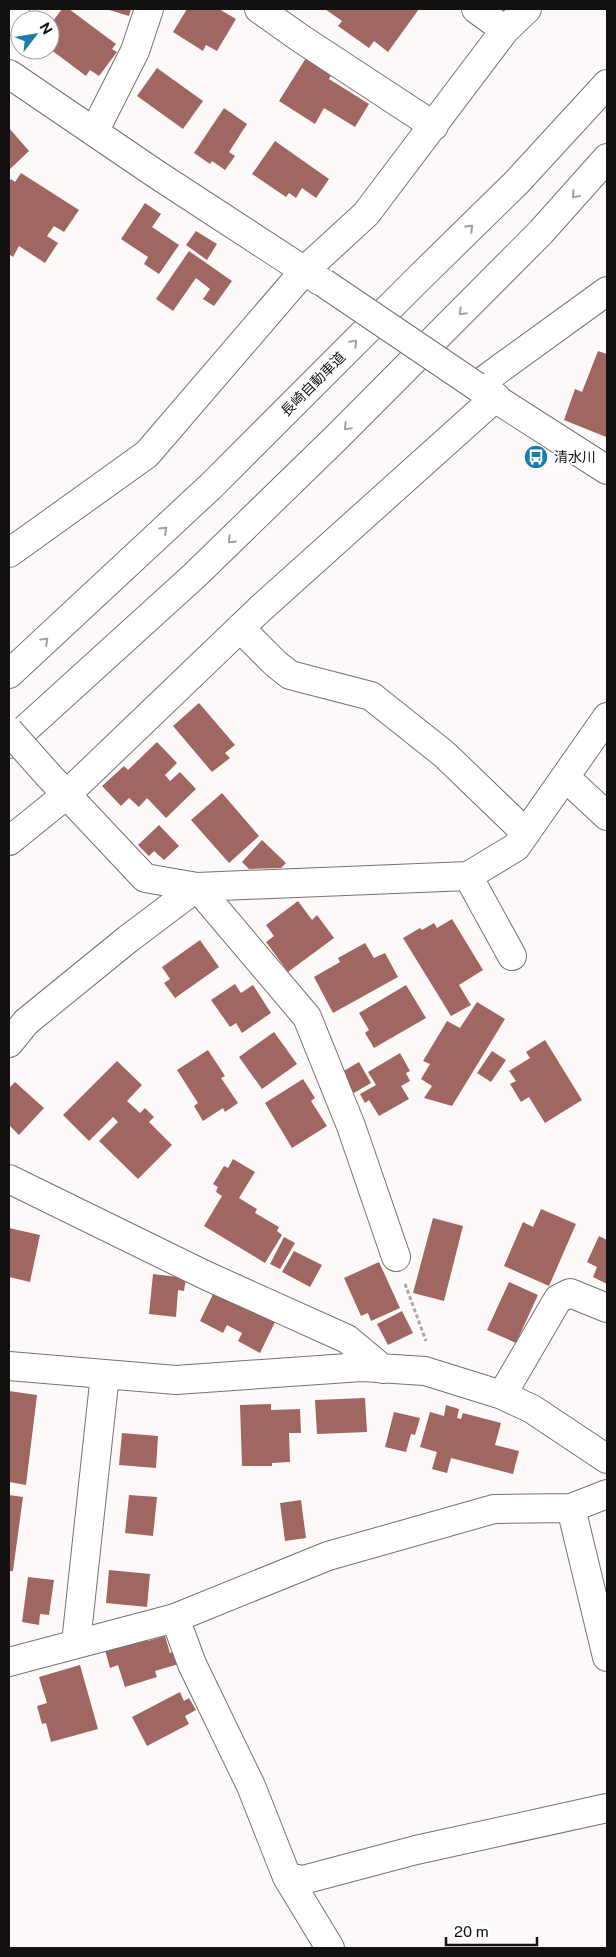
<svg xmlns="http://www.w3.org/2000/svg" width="616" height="1957" font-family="'Public Sans','Noto Sans JP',sans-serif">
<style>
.building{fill:#9f6662}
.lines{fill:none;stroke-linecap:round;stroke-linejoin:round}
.minor-casing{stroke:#767272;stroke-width:30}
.highway-casing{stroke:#767272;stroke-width:30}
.path{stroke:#aba8a7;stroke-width:3;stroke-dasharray:4 2.5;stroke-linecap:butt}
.minor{stroke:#fff;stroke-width:28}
.highway{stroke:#fff;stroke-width:28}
.minor-bridge-casing{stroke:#767272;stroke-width:30;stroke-linecap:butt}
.minor-bridge{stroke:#fff;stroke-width:28}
.oneway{stroke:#a0a09f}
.labels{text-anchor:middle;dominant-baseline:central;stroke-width:4;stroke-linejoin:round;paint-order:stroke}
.street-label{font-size:14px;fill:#121110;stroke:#fff}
.poi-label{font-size:14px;fill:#121110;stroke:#fff;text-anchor:start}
</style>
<rect width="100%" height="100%" fill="#fef9f9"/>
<path class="building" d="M62 9H69L116 44 112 49 117 52 99 76 90 70 86 76 50 49 55 42 50 38V25Z
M106 9H131L129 16Z
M187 9H219L236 19 217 51 206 45 203 51 173 32Z
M325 9H419L388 52 374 41 369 48 338 26 342 21Z
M306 58 331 75 329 79 369 104 355 127 324 108 315 124 279 101Z
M157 68 203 101 183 129 137 96Z
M224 108 247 124 229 152 235 156 225 170 212 161 210 164 194 153Z
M9 128 29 151 9 170Z
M275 141 329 179 316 198 302 188 296 198 289 193 286 197 252 174Z
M21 173 79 210 64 232 54 226 47 236 58 243 45 263 19 246 13 257 9 254V182L11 179 15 182Z
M145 203 161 214 152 227 179 245 159 274 144 264 148 257 121 239Z
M196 231 217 244 207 260 186 245Z
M189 251 232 281 214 306 203 299 210 289 196 278 173 311 156 299Z
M598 351 607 354 606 437 564 420 575 389 582 392Z
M199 703 235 745 225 753 230 758 212 772 173 726Z
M157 742 177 763 165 775 170 781 180 772 196 789 166 818 147 798 139 807 129 798 121 806 102 786 124 766 128 770Z
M222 793 259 836 229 863 191 820Z
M159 825 179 846 164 860 154 851 149 856 138 845Z
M262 840 286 863 281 868 249 869 242 862Z
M298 901 312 920 317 915 334 938 288 972 266 942 274 936 266 925Z
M452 919 483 970 459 985 471 1005 451 1016 403 938 420 928 422 930 434 923 437 928Z
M200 940 219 967 175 998 164 983 170 979 162 967Z
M365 943 374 958 385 953 398 977 333 1013 314 977 340 962 338 958Z
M235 984 241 993 253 985 271 1013 242 1033 236 1023 230 1027 211 1000Z
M406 985 426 1018 374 1048 365 1033 369 1030 359 1013Z
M477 1002 505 1019 452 1106 424 1098 432 1086 421 1079 430 1064 423 1061 447 1021 460 1028Z
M274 1032 297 1064 262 1089 239 1057Z
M545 1040 582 1100 545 1123 529 1097 521 1102 510 1084 516 1081 509 1071 530 1058 526 1052Z
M208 1050 225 1076 221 1078 238 1103 225 1112 223 1108 203 1121 194 1106 198 1103 177 1070Z
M492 1051 506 1060 491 1082 477 1073Z
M400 1053 410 1071 406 1073 410 1081 401 1086 409 1099 379 1116 369 1100 365 1103 360 1094 376 1085 368 1072Z
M117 1061 142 1085 127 1101 140 1113 145 1108 154 1117 149 1122 172 1145 138 1179 99 1141 118 1122 113 1117 89 1141 63 1115Z
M359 1062 371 1083 354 1093 342 1072Z
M303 1079 315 1098 311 1101 327 1126 292 1148 265 1103Z
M15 1082 44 1108 19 1135 9 1125V1088Z
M233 1159 255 1172 239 1198 257 1209 255 1213 279 1227 277 1231 282 1235 265 1263 204 1226 222 1196 216 1192 218 1187 213 1184 224 1166 228 1168Z
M541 1209 576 1224 549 1286 504 1266 523 1222 533 1227Z
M433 1218 463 1226 444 1301 413 1293Z
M9 1228 40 1235 30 1282 9 1277Z
M599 1236 607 1240V1284L593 1277 597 1267 587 1262Z
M284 1237 295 1243 280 1269 270 1264Z
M294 1251 322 1265 310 1287 282 1272Z
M379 1262 400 1308 371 1321 368 1313 361 1316 344 1278Z
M153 1274 186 1278 184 1291 178 1290 176 1317 149 1314Z
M509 1282 538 1295 516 1343 487 1330Z
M216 1288 276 1320 260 1353 238 1341 242 1333 227 1325 223 1333 200 1321Z
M402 1311 413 1333 388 1345 377 1324Z
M9 1391 37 1395 26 1485 9 1482Z
M365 1398 367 1432 317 1434 315 1400Z
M271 1404V1410L300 1409 301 1433H289L290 1462 272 1463V1466H242L240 1405Z
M446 1405 459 1409 457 1418 461 1419 463 1413 501 1423 495 1445 519 1451 513 1474 451 1458 447 1473 432 1469 437 1452 420 1447 430 1412 444 1416Z
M394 1412 420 1418 415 1435 411 1434 406 1452 385 1447Z
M122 1433 158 1436 156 1468 119 1465Z
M9 1495 23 1497 13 1571H9Z
M129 1495 157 1497 153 1536 125 1533Z
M301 1500 306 1538 285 1541 280 1503Z
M109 1570 150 1574 147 1607 106 1603Z
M28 1577 54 1580 49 1615 40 1614 39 1625 22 1622Z
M146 1635 148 1641 165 1636 170 1653 175 1651 179 1664 155 1671 157 1677 125 1687 118 1665 110 1668 105 1650Z
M80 1665 98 1729 51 1742 46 1723 42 1724 37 1706 47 1703 39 1677Z
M180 1692 184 1701 189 1698 196 1710 185 1716 189 1724 147 1746 132 1717Z"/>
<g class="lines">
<g class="minor-casing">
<path id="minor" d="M259 9 300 38 434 126
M476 9 505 30
M9 21 15 9
M9 74 156 174 320 281
M94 132 135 51 149 9
M607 291 476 386 607 470
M9 553 147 454 305 270 366 214 505 30 527 9
M240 628 276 664 290 675 371 696 444 754 526 833
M49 776 145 878 197 887 468 876 516 847 607 717
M565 777 607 816
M9 841 66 795 260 609 496 397
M468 876 512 956
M9 1043 26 1022 128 939 197 887 307 1017 351 1126 396 1257
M9 1179 205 1275 347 1339 383 1369
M9 1366 176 1380 362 1367 425 1371 502 1395 532 1409 607 1459
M502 1395 558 1299 570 1293 607 1308
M571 1508 607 1657
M175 1618 192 1664 251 1786 287 1877 303 1880 416 1850 607 1808
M76 1643 105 1374
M9 1662 175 1618 328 1556 494 1509 571 1508 607 1494
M287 1877 330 1948"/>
</g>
<g class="highway-casing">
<path id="highway" d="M9 674 211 486 417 280 517 182 607 84
M9 744 194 576 337 437 541 232 607 158"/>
</g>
<path class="path" d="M405 1284 426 1341"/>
<use href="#minor" class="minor"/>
<use href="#highway" class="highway"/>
<g class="minor-bridge-casing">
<path id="minor-bridge" d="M324 283 476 386
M9 731 49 776"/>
</g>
<use href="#minor-bridge" class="minor-bridge"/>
</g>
<defs><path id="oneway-chevron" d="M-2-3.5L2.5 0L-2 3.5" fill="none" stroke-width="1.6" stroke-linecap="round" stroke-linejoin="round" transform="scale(1.25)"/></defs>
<g class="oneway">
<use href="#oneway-chevron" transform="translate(575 195) rotate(132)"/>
<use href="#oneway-chevron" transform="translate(470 228) rotate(-44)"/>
<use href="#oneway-chevron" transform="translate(462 312) rotate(135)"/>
<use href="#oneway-chevron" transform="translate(354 343) rotate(-45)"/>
<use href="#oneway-chevron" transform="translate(347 427) rotate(135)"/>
<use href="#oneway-chevron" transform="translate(164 530) rotate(-43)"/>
<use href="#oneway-chevron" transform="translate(231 540) rotate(136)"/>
<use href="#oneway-chevron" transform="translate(45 641) rotate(-43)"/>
</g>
<defs>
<g id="bus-disc" transform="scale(1.25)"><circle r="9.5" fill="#1a7da9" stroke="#fff"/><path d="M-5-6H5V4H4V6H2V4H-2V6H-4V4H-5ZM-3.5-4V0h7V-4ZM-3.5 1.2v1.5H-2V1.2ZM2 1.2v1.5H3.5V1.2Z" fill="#fff"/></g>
</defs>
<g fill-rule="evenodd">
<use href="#bus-disc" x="536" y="457"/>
</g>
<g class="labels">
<g class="street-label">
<text transform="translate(313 384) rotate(-45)">長崎自動車道</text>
</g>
<g class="poi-label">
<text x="554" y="457">清水川</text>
</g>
</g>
<rect width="616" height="1957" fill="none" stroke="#121110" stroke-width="20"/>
<g transform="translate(35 35) rotate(59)"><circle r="24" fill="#ffffff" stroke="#a0a09f"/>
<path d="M0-4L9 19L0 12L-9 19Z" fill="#1a7da9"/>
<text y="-8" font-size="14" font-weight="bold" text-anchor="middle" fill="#121110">N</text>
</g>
<path d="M446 1937v8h91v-8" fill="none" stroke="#121110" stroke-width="2.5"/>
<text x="454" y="1937" font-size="15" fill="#121110" stroke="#ffffff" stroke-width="4" paint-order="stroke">20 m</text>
</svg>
